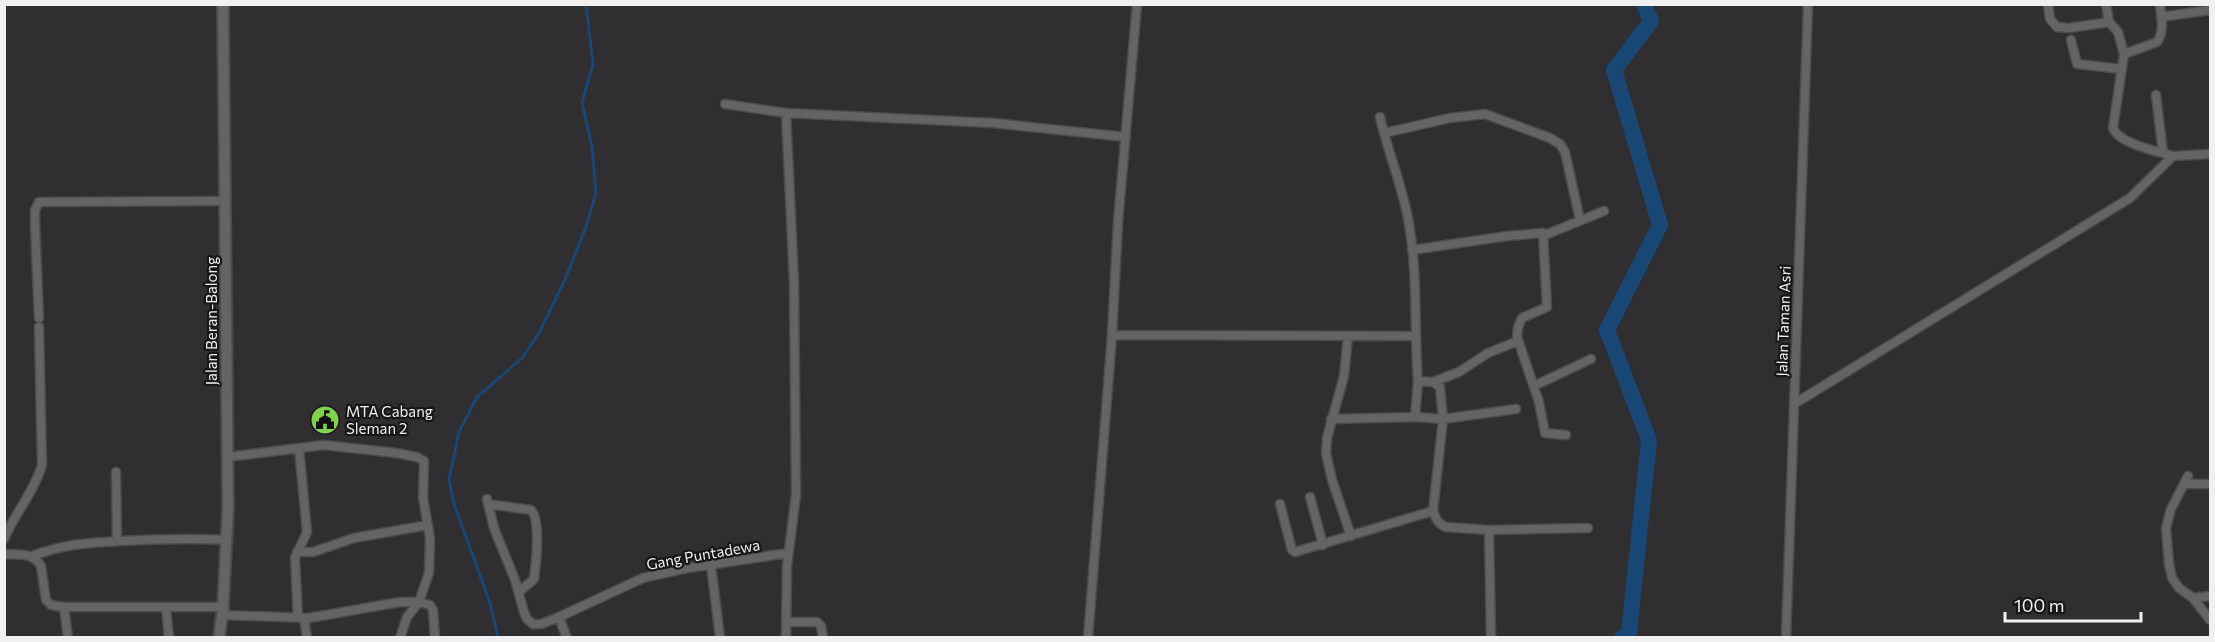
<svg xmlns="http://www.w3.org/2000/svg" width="2215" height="642" font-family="Commissioner,sans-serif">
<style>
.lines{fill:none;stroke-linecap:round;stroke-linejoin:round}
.stream{stroke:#194775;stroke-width:3}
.river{stroke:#194775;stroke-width:16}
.street-casing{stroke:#4c4b4c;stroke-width:11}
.secondary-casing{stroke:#4c4b4c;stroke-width:14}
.street{stroke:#656365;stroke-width:8}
.secondary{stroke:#656365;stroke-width:10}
.labels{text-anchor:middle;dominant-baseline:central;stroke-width:4.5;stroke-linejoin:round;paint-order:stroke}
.street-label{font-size:15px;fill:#f1f0f1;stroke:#181718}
.poi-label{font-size:15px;fill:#f1f0f1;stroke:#181718;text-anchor:start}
</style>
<rect width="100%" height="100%" fill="#302e30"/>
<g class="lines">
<path class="stream" d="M498 638 490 603 454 504 449 479 459 432 477 397 522 358 539 333 564 282 586 227 596 193 592 147 582 102 593 65 586 4"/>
<path class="river" d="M1622 638 1629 633 1649 440 1607 330 1660 225 1614 70 1651 21 1644 4"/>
<g class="street-casing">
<path id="street" d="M2048 4 2050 19 2057 27 2069 28 2109 22 2118 32 2124 54
M2106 4 2109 22
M2160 4C2161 17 2165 31 2157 42L2124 54 2113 128C2119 144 2157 151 2173 156
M2161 17 2210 10
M2071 40 2077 64 2122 69
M2156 95 2163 153
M725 104 786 113 993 123 1126 137
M1384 133 1450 118 1485 114 1550 138 1560 144 1565 152 1580 220
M1545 235 1604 211
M1412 250 1507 236 1543 233 1547 307 1522 318 1518 327 1517 337 1539 402 1545 433 1566 435
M39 318 35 225V210L39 202 226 201
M1112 335 1415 336
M1348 336 1344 376 1327 438 1326 453 1332 480 1351 536
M1433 382 1459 372 1488 353 1518 341
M1534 386 1591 359
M1794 404 2130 198 2173 156 2210 154
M1516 409 1443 419 1433 511C1436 519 1438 524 1446 527L1489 530 1588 528
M1415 417 1418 381
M1331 419 1415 417 1443 419 1440 387 1433 382 1418 381C1414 329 1418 275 1409 224 1403 187 1388 153 1380 117
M227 457 324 445 396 453 417 457 424 461 423 498 430 538 429 573 419 602 407 617 400 638
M116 472 117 541
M2188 476 2171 509 2166 528 2169 564 2172 578 2179 588 2193 598 2210 620
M2184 484H2210
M1310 497 1323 545
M487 499 494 528 515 580 524 612 527 619 533 624H541L559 617 643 578 688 568 788 553
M488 504 531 510C541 520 536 564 534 579L519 592
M1280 504 1292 550 1295 552 1433 511
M1489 530 1491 638
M4 539C15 513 34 492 42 465L39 327
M297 552H313L354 538 428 525
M4 554C19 555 33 552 41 566L46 600 51 605 64 607H223
M32 556C64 544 86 543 119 541 156 539 191 538 227 540
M711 565 720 638
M2193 598 2210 596
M64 607 68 638
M166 607 169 638
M222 615 309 618 400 602H419L430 605 433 610 435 638
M559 617 567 638
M298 618 295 558 307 532 299 448
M304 618 307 638
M786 622H817L821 626 823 638
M786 638 787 566 796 495 794 282 786 113
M1088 638 1112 335 1118 222 1137 4
M1786 638 1808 4"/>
</g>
<g class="secondary-casing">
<path id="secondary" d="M219 638 223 607 228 507 223 4"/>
</g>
<use href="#street" class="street"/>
<use href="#secondary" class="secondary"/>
</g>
<defs>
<g id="civic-disc" transform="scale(1.5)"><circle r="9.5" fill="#82d04f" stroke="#181718"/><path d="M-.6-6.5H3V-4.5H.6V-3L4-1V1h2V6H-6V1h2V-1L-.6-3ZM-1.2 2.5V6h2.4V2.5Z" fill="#111"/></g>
</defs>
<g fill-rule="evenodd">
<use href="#civic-disc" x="325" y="420"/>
</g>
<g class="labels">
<g class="street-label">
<text transform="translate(211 321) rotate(-90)">Jalan Beran-Balong</text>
<text transform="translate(1783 321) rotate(-88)">Jalan Taman Asri</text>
<text transform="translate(703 554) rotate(-10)">Gang Puntadewa</text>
</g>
<g class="poi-label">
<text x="346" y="411">MTA Cabang<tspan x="346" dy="17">Sleman 2</tspan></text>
</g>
</g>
<rect width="2215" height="642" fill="none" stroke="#f1f0f1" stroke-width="12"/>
<path d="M2005 612v9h136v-9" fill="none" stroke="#f1f0f1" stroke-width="3"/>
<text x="2014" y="612" font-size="18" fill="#f1f0f1" stroke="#181718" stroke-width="4.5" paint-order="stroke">100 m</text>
</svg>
